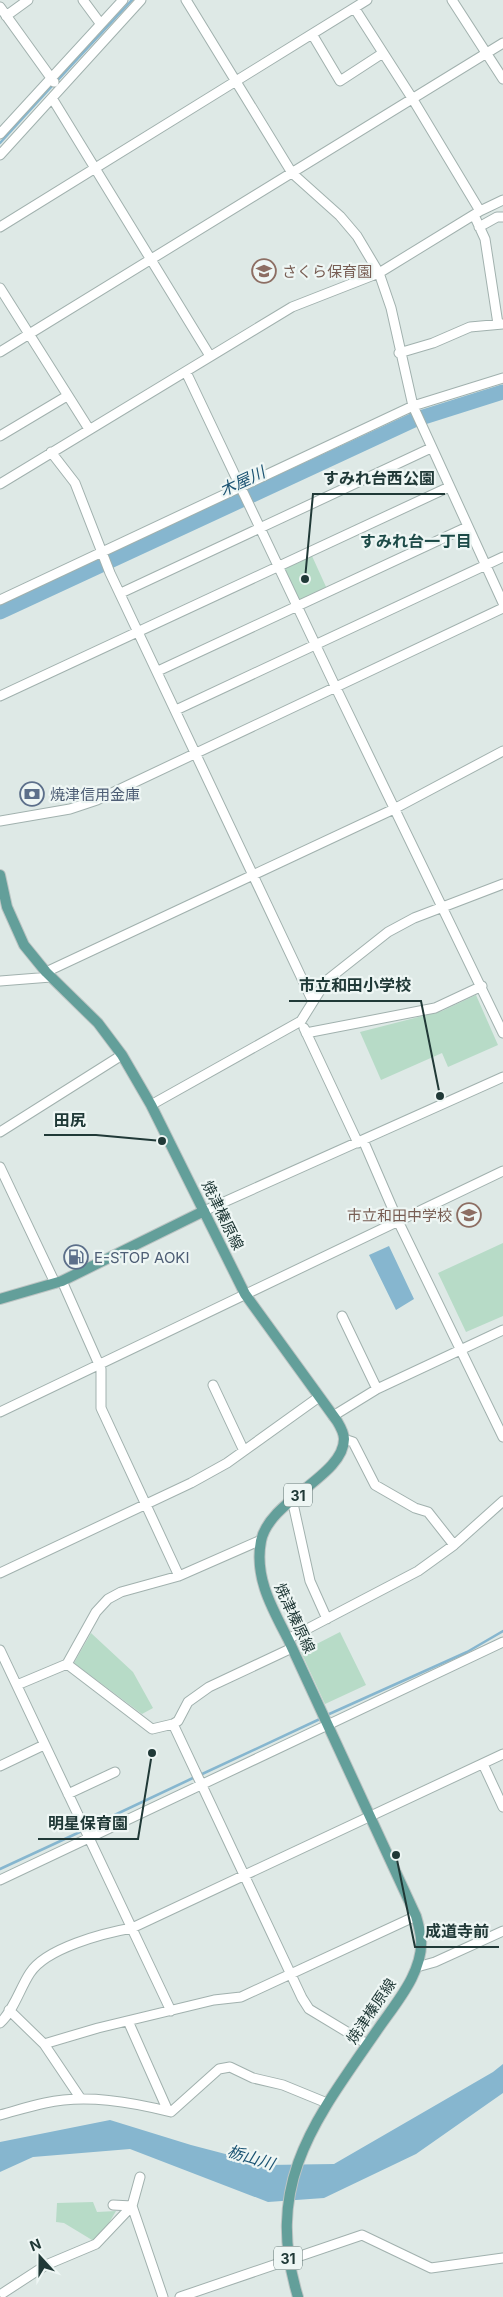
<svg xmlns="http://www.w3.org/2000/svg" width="503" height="2297" font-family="Inter,'Noto Sans JP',sans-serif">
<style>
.green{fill:#b7dbc7}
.water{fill:#86b6cf}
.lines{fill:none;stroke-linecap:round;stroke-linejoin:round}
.stream{stroke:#86b6cf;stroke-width:2.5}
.river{stroke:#86b6cf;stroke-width:15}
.minor-casing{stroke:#a1b1ae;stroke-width:11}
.major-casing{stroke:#bcc4c3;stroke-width:12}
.minor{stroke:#fff;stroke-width:9}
.major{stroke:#639f9a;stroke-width:10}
.labels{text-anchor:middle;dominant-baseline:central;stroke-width:4.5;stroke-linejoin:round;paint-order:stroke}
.shield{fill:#eef6f4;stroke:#5e7270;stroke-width:1}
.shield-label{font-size:14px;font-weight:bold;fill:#203937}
.education-label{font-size:15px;fill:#785e54;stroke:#eef6f4;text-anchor:start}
.service-label{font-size:15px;fill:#4e5e75;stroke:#eef6f4;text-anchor:start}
.street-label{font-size:15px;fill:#203937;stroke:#eef6f4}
.water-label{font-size:16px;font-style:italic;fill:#1c5473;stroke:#eef6f4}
.neighbourhood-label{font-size:16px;font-weight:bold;fill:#1c4a47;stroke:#eef6f4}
.leader{fill:none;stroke:#203937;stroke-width:2}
.callout-dot{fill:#203937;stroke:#eef6f4;stroke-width:2}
.callout-label{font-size:16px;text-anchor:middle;font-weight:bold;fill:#203937;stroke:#eef6f4;stroke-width:4.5;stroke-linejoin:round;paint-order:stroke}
</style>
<rect width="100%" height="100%" fill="#dee9e6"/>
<path class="green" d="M312 556 327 589 299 603 283 568Z
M476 995 498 1045 448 1067 442 1053 381 1080 360 1032 442 1011Z
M503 1243V1316L466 1332 438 1273Z
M340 1632 366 1685 325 1704 301 1652Z
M91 1633 133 1672 153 1708 142 1714 74 1663Z
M93 2202 97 2212 116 2211 97 2243 64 2223 56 2222 57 2203Z"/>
<path class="water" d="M389 1246 414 1299 396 1310 369 1255Z
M503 2064V2093L416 2154 324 2198 268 2202 130 2149 33 2157 0 2172V2142L110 2120 191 2145 268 2165 334 2164 493 2072Z"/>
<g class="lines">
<path class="stream" d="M57 81 132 0
M0 143 53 85
M327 1715 467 1652 503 1631
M200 1775 322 1718
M87 1828 195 1777
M0 1869 82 1831"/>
<path class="river" d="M0 612 414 420 503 392"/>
<g class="minor-casing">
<path id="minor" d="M83 0 100 23
M186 0 292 173 340 216 357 236 379 273 391 308 413 406 503 603
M452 0 503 79
M0 7 54 82
M355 9 412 98 480 211
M6 16 28 0
M312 34 340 81 383 53
M52 98 210 356
M0 134 123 0
M0 155 141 0
M474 215 485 239 498 324
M0 227 367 0
M479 227 497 217H503
M0 288 89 429
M0 352 503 43
M399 353 433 343 470 327 503 324
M186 372 336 688 503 1033
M0 436 67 396
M51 452 75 483 110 573 313 1002
M0 484 292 307 379 273 480 211 503 200
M121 593 431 448
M0 600 413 406 503 378
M158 671 467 527
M0 696 449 487
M176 710 503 557
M0 821 70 809 97 800 503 608
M46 972 394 809 503 751
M0 981 51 977
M304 1028 358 1143
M306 1033 435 1008 482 986
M151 1105 301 1021 326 981 388 932 414 918 503 884
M0 1132 122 1055
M363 1140 398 1221 503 1437
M0 1167 55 1283
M204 1211 503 1077
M62 1281 101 1369V1408L179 1576
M342 1316 377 1389
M213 1385 244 1451
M0 1412 503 1171
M333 1416 377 1389 503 1330
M344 1439 353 1442 375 1485 415 1508 428 1512 454 1545
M292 1499 310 1581 327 1619
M0 1573 191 1483 227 1463 319 1397
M288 1639 418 1571 454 1545 503 1501
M0 1650 171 2011
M67 1664 152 1729 173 1724 178 1721 188 1702 209 1687 292 1648
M17 1685 67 1664 96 1612 108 1599 121 1592 179 1576 261 1540
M173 1724 302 1998 309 2009 367 2044
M483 1764 503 1807
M0 1766 44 1745
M68 1794 115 1772
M0 1880 503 1642
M417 1967 435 1962 503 1931
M9 2010 44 2044 81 2099
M128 2021 168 2111
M0 2023C14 2010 20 1988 30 1973 46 1948 104 1933 132 1928L503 1754
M44 2044 98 2028 214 2000 241 1997 416 1916
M0 2115C15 2111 30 2106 45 2103 86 2094 131 2102 171 2112L219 2069 230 2067 253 2078 283 2085 327 2103
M113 2205 132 2206 163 2297
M3 2293 46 2265 96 2244 132 2206 140 2177
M180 2297 362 2235 431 2268 503 2258"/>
</g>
<g class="major-casing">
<path id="major" d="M0 875 7 907 24 945 46 972 98 1023 122 1055 151 1105 245 1294 337 1421C340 1426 344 1433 344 1439 344 1476 269 1500 261 1541 254 1577 272 1608 288 1639L416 1916C418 1923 420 1931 421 1938 424 1972 395 2004 378 2029 316 2119 263 2182 298 2297
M0 1299 62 1281 204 1211"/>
</g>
<use href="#minor" class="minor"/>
<use href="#major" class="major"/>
</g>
<defs>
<g id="school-ring" transform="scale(1.25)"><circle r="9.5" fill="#eef6f4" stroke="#8d6e63" stroke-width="1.5"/><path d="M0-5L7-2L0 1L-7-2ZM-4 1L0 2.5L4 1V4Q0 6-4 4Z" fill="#8d6e63"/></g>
<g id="bank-ring" transform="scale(1.25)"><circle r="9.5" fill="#eef6f4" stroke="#5c6f8a" stroke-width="1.5"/><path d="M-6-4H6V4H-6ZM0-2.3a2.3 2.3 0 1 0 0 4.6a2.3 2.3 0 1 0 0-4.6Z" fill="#5c6f8a"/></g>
<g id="fuel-ring" transform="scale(1.25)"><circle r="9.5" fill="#eef6f4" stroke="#5c6f8a" stroke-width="1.5"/><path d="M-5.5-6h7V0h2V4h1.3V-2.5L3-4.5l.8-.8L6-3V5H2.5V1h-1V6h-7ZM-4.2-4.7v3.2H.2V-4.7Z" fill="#5c6f8a"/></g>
</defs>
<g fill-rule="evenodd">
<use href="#school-ring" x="264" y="271"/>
<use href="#bank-ring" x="32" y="794"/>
<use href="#school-ring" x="469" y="1215"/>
<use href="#fuel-ring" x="76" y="1257"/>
</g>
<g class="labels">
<g class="shield">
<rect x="284" y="1483.5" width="28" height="23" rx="4"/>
<rect x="274" y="2246.5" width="28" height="23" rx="4"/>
</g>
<g class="shield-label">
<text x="298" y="1495">31</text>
<text x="288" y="2258">31</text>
</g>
<g class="education-label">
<text x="282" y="271">さくら保育園</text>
<text x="452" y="1215" text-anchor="end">市立和田中学校</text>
</g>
<g class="service-label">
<text x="50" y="794">焼津信用金庫</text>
<text x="94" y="1257">E-STOP AOKI</text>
</g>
<g class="street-label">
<text transform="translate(223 1215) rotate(64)">焼津榛原線</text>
<text transform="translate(295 1618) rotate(65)">焼津榛原線</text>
<text transform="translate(371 2011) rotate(-56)">焼津榛原線</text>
</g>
<g class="water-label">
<text transform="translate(242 481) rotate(-25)">木屋川</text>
<text transform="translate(251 2157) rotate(17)">栃山川</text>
</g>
<g class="neighbourhood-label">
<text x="416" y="541">すみれ台一丁目</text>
</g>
</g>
<path class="leader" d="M305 579L313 494H445M440 1096L421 1001H289M162 1141L96 1135H44M152 1753L138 1839H38M396 1855L415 1947H499"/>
<g class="callout-dot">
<circle cx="305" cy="579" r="5"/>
<circle cx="440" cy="1096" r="5"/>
<circle cx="162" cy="1141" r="5"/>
<circle cx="152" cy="1753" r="5"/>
<circle cx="396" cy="1855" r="5"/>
</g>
<g class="callout-label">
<text x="379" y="484">すみれ台西公園</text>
<text x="355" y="991">市立和田小学校</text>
<text x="70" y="1126">田尻</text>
<text x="88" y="1829">明星保育園</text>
<text x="457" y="1937">成道寺前</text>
</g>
<g transform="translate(40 2257) rotate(339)" stroke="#eef6f4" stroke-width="4" paint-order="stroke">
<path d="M0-4L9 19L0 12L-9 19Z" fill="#203937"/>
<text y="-8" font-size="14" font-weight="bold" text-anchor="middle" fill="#203937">N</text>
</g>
</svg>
